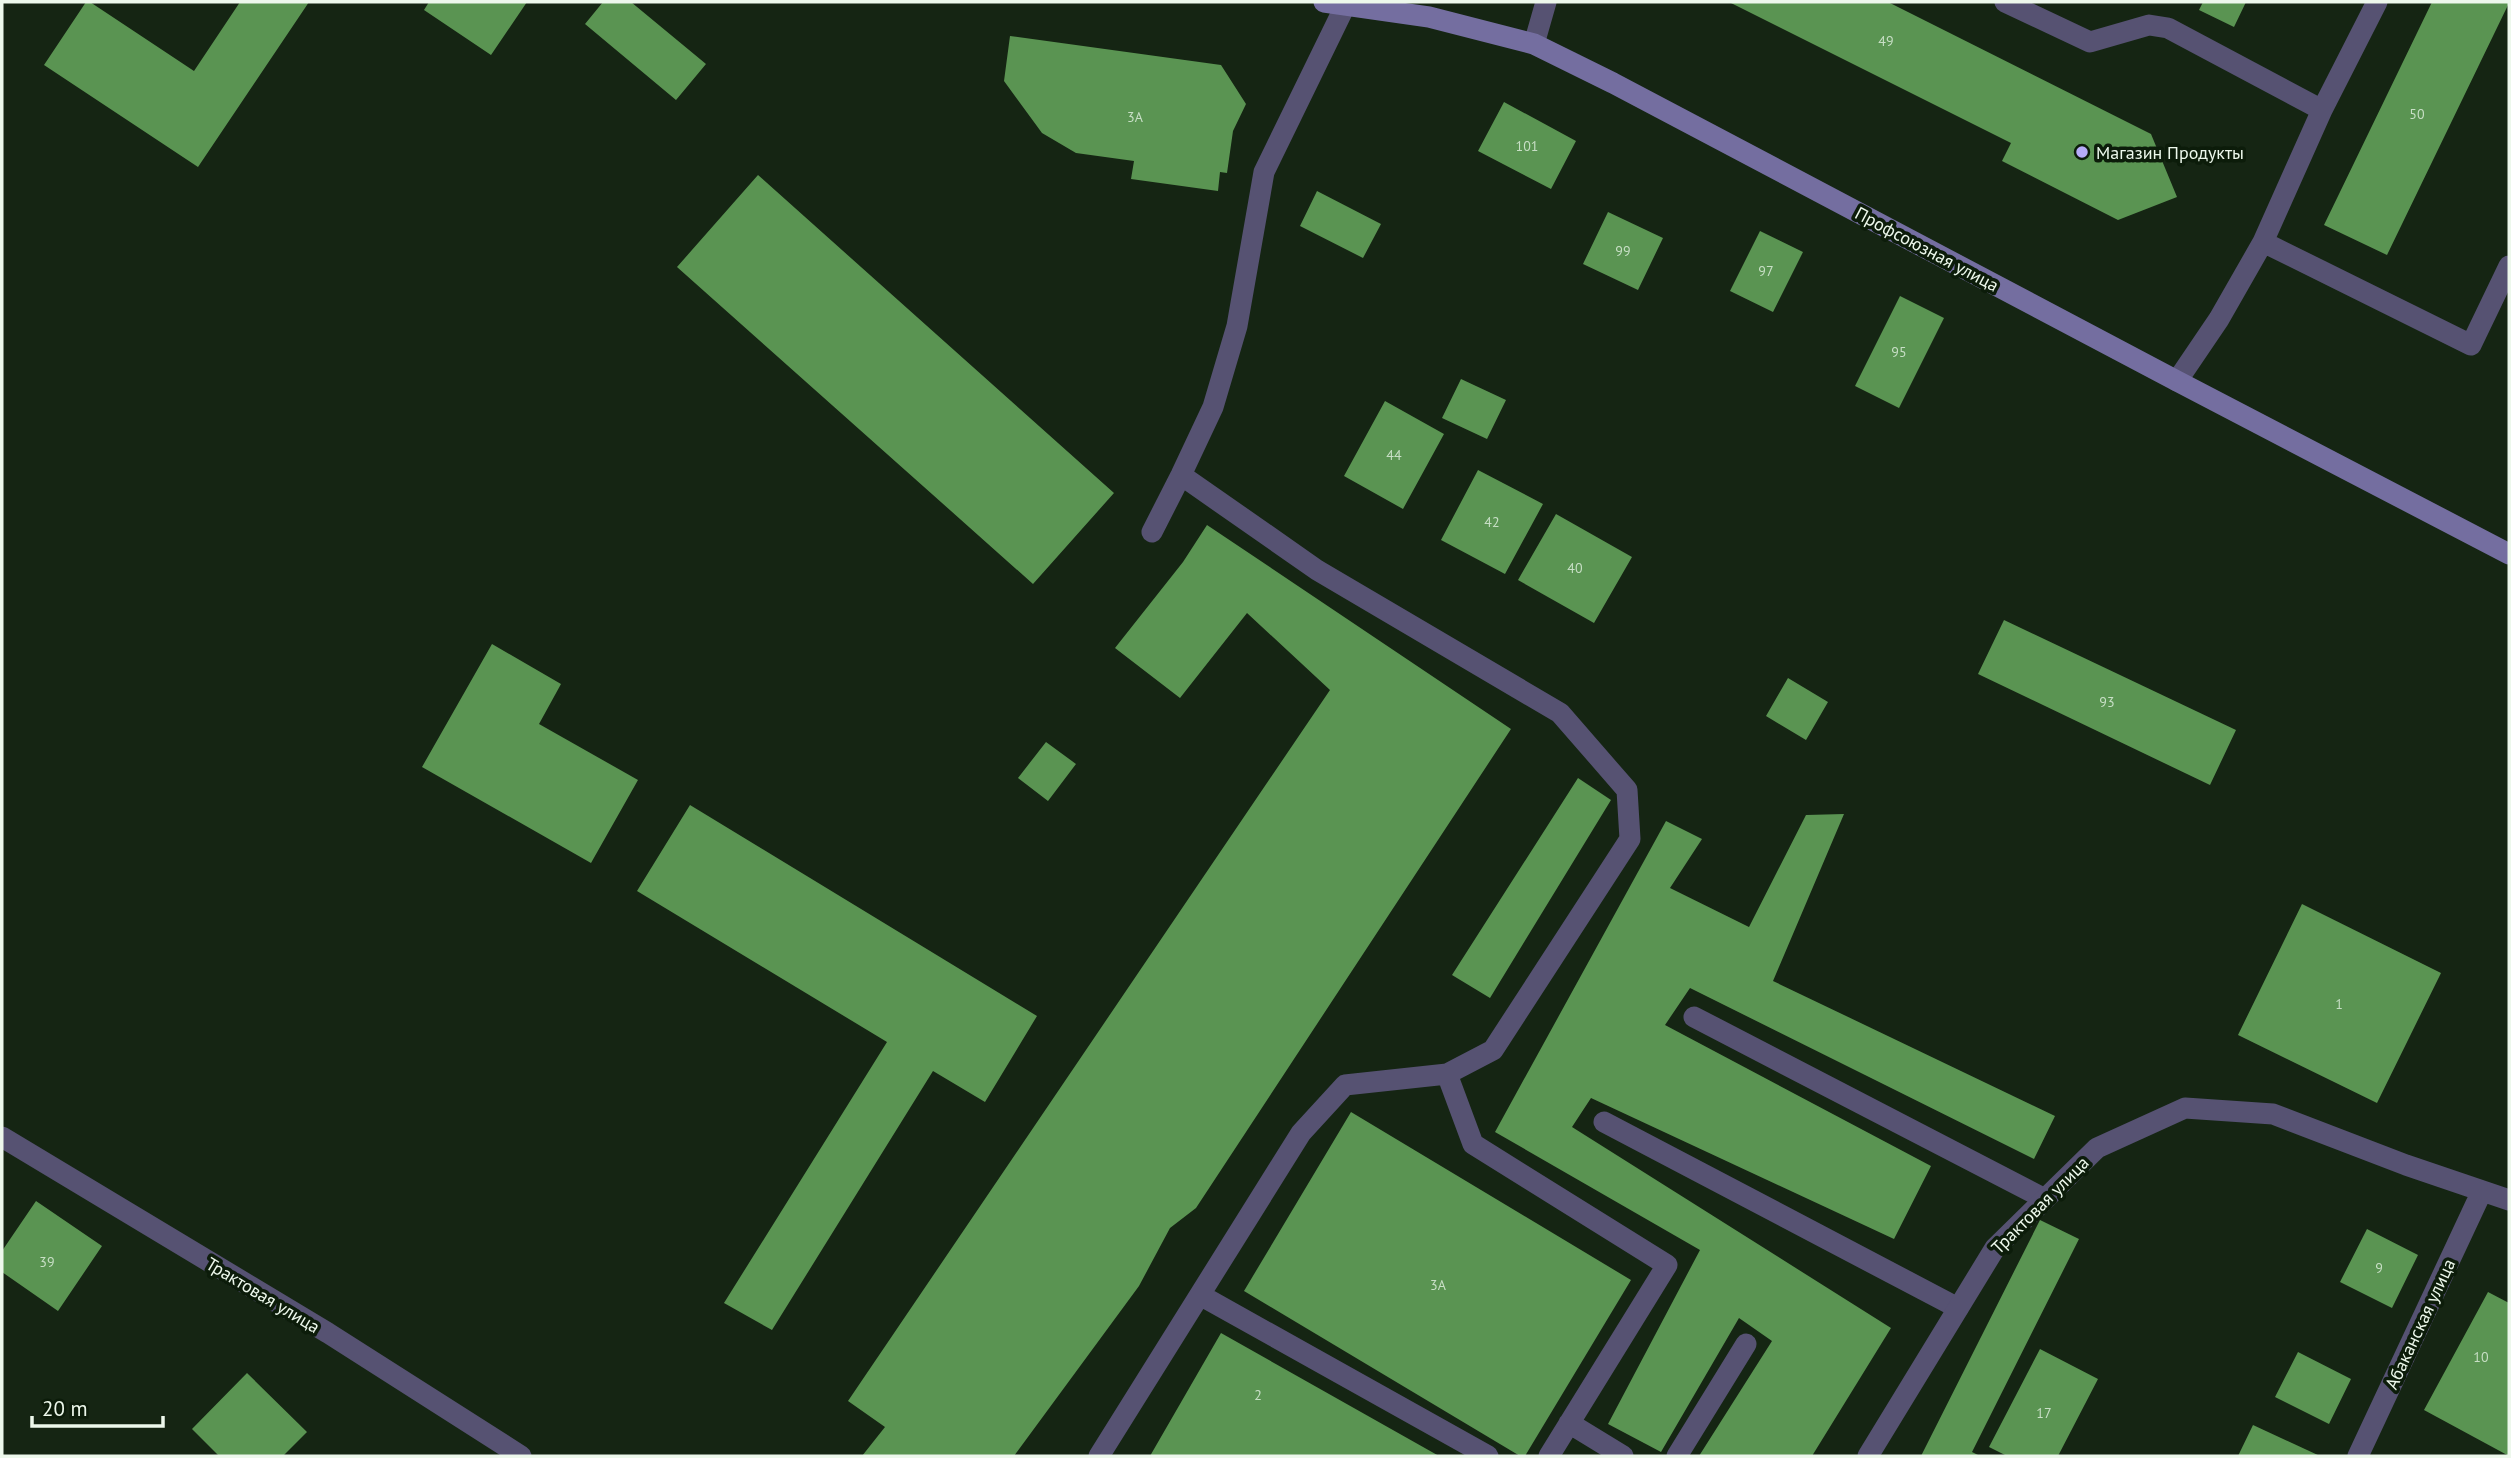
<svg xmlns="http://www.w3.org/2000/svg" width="2511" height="1458" font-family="'PT Sans',sans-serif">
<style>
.building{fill:#5a9452}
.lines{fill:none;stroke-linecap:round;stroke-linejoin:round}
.service{stroke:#565272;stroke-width:21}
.minor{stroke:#565272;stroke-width:21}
.secondary{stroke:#746ea0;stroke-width:21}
.poi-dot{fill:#b6acf8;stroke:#0c1c0a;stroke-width:2.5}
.labels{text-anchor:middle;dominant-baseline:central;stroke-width:7;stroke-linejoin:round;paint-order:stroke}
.number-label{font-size:14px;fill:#c8dfc6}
.poi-label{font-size:18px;fill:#edf8ec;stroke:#0c1c0a;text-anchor:start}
.street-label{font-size:18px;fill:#edf8ec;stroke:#0c1c0a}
</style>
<rect width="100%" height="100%" fill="#152513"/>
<path class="building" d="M86 2H90L194 71 240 2H309L198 167 44 65Z
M429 2H527L491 55 424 10Z
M603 2H631L706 64 676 100 585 24Z
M1729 2H1888L2151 134 2177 197 2118 220 2002 161 2011 143Z
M2203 2H2246L2234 27 2199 10Z
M2432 2 2509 3 2387 255 2324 225Z
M1010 36 1221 65 1246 104 1233 131 1227 173 1220 172 1218 191 1131 179 1134 161 1076 153 1042 133 1004 81Z
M1504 102 1576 141 1551 189 1478 151Z
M758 175 1114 493 1033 584 677 267Z
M1317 191 1381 224 1363 258 1300 226Z
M1608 212 1663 238 1638 290 1583 264Z
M1760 231 1803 252 1773 312 1730 291Z
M1900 296 1944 318 1899 408 1855 386Z
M1461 379 1506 400 1487 439 1442 418Z
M1385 401 1444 434 1403 509 1344 476Z
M1478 470 1543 504 1505 574 1441 540Z
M1556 514 1632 557 1594 623 1518 580Z
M1207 525 1511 729 1196 1208 1170 1228 1139 1286 1014 1456H862L885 1427 848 1401 1330 690 1247 613 1180 698 1115 648 1183 562Z
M2004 620 2236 730 2210 785 1978 674Z
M492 644 561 684 539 724 638 780 591 863 422 767Z
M1788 678 1828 702 1806 740 1766 716Z
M1046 742 1076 764 1048 801 1018 778Z
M1578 778 1611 800 1490 998 1452 975Z
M690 805 1037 1016 985 1102 933 1071 772 1330 724 1303 887 1042 637 891Z
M1844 814 1773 981 2055 1116 2034 1159 1690 988 1665 1025 1931 1166 1894 1239 1591 1098 1572 1127 1891 1328 1812 1456H1699L1772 1341 1739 1318 1661 1452 1608 1424 1700 1250 1495 1132 1666 821 1702 839 1670 888 1749 927 1806 815Z
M2302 904 2441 973 2377 1103 2238 1035Z
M1351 1112 1631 1280 1525 1456H1520L1244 1291Z
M36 1201 102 1246 58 1311 2 1272V1251Z
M2040 1220 2079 1239 1972 1452 1980 1456H1921Z
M2367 1229 2418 1255 2392 1308 2340 1282Z
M2488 1292 2509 1303V1456L2424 1410Z
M1221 1333 1439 1456H1150Z
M2040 1349 2098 1379 2058 1456H2007L1989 1447Z
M2298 1352 2351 1379 2329 1424 2275 1397Z
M247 1373 307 1432 283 1456H219L192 1429Z
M2253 1425 2320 1456H2238Z"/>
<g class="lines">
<path class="service" d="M2005 2 2090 42 2149 25 2168 28 2322 110
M1534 44 1546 2
M2263 242 2471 345 2509 266
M2177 381 2219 319 2263 242 2322 110 2377 2
M1152 532 1181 475 1213 407 1237 326 1264 172 1345 6
M1694 1017 2045 1199
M1447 1074 1473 1144 1667 1265 1549 1456
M1604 1122 1958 1308
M1200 1295 1488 1456
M1569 1423 1623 1456
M1099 1456 1301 1133 1345 1085 1447 1074 1493 1050 1630 839 1627 790 1560 713 1317 570 1181 475
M1677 1456 1746 1344"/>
<path class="minor" d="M2 1137 328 1333 521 1456
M1868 1456 1995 1248 2097 1148 2185 1108 2273 1114 2406 1165 2509 1200
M2358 1456 2482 1191"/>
<path class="secondary" d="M1324 2 1429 17 1534 44 1613 83 2177 381 2509 554"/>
</g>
<circle class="poi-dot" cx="2082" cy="152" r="7"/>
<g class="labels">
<g class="number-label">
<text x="1886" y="41">49</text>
<text x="2417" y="114">50</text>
<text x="1135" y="117">3А</text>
<text x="1527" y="146">101</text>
<text x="1623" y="251">99</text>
<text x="1766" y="271">97</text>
<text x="1899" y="352">95</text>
<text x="1394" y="455">44</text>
<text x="1492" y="522">42</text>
<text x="1575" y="568">40</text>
<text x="2107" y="702">93</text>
<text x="2339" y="1004">1</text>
<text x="47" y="1262">39</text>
<text x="2379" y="1268">9</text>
<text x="1438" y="1285">3А</text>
<text x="2481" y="1357">10</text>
<text x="1258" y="1395">2</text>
<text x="2044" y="1413">17</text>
</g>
<g class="poi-label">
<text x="2096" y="152">Магазин Продукты</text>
</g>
<g class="street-label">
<text transform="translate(1927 249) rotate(28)">Профсоюзная улица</text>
<text transform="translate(2040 1205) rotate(-45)">Трактовая улица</text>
<text transform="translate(263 1295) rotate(31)">Трактовая улица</text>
<text transform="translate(2420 1324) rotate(-65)">Абаканская улица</text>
</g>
</g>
<rect width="2511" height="1458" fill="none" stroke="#edf8ec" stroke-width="7"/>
<path d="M32 1416v10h131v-10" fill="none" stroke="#edf8ec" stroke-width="3.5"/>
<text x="42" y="1416" font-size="21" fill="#edf8ec" stroke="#0c1c0a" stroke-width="5" paint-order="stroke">20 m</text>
</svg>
